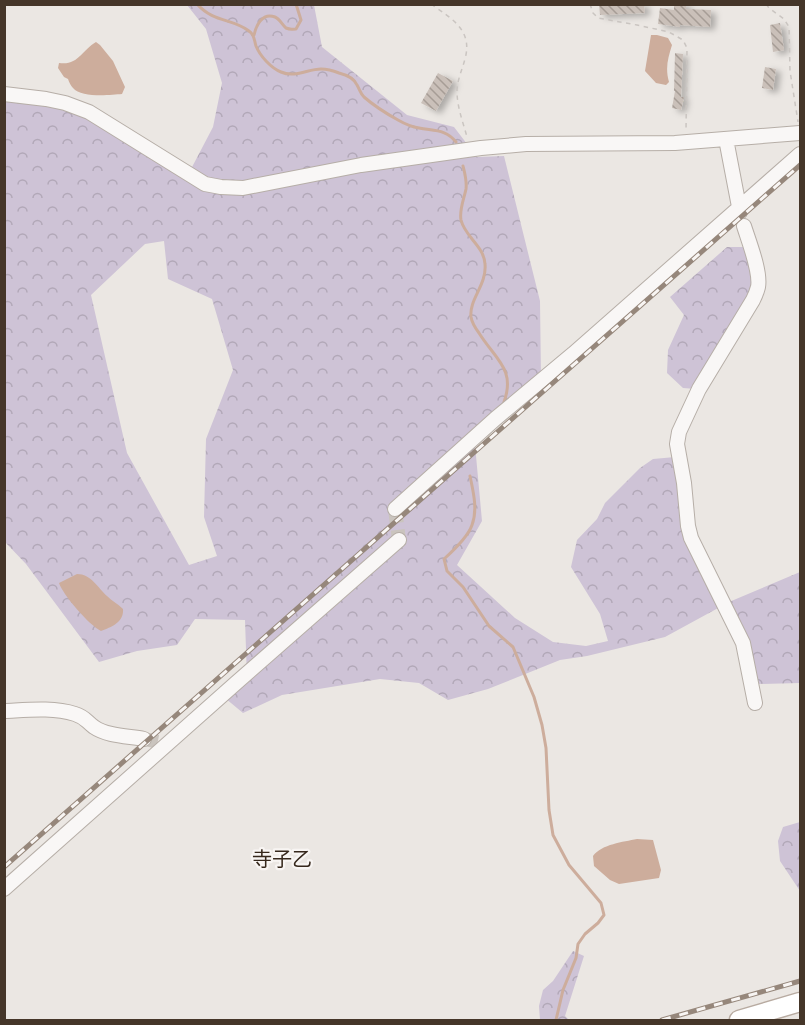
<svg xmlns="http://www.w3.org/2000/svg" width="805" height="1025" font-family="'Exo 2','Noto Sans JP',sans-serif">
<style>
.forest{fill:url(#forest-crowns);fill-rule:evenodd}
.water{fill:#cdad9c}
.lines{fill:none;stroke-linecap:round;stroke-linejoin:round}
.stream{stroke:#cdad9c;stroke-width:3}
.building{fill:url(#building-back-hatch);filter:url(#shadow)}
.minor-tunnel{stroke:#cac4be;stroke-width:14;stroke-dasharray:14 7;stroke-linecap:butt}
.minor-casing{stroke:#b6aea7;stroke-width:16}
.major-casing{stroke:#b8aba1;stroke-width:21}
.path{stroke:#cac5c1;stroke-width:1.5;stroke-dasharray:4.5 4.5;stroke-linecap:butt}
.minor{stroke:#f9f7f6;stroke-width:14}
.major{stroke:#fff;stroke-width:18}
.rail-casing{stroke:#96877b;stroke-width:5}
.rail{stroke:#f8f5f3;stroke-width:3;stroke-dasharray:9;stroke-linecap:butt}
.labels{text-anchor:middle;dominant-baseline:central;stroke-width:4.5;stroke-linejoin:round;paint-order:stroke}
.quarter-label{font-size:20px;fill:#36281c;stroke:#f8f5f3}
</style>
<defs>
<pattern id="forest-crowns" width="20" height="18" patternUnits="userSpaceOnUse" patternTransform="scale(1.5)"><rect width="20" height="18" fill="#cec3d6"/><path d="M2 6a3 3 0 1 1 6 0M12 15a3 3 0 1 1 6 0" fill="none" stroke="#b2a8b8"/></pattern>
<pattern id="building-back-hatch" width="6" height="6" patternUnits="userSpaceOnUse" patternTransform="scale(1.5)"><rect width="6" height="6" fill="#cac0b9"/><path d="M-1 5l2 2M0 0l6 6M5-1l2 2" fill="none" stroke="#a69d96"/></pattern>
<filter id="shadow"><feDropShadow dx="5" dy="3" stdDeviation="3" flood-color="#0004"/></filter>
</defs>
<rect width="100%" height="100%" fill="#ebe7e3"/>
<path class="forest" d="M187 5H314L322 47 407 115 454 127 477 157 504 156 540 301 541 379 474 434 482 521 457 565 515 618 553 642 586 646 608 641 600 614 571 567 577 540 597 519 605 503 640 468 653 459 675 457 685 528 720 607 665 637 587 656 560 660 488 689 448 700 419 683 380 679 282 695 243 713 225 698 247 679 245 620 195 619 177 645 137 651 99 662 26 564 5 542V87L45 92 191 169 213 127 222 83 206 29ZM164 241 168 279 212 299 233 370 206 439 204 517 217 556 189 565 127 453 91 295 145 244Z
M727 247H747L754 290 696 389 683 388 667 373 668 350 684 315 670 297Z
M800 572V683L758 684 729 602Z
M800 822V891L780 861 778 841 783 827Z
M573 951 584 956 565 1016 569 1020H540L539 1006 543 990 553 981Z"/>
<path class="water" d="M651 35H657L668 38 672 45C668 58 665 68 669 82L666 85 656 83 645 71Z
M96 42 100 45 113 61 125 87 122 94C110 95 81 98 73 88 71 86 69 82 68 79L64 77 58 68 59 63C78 66 82 50 96 42Z
M77 574C91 574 98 588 107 596 112 601 118 604 123 609 124 622 112 627 101 631 89 625 63 595 59 583Z
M637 839 653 840 661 870 659 878 619 884 610 880 594 866 593 856C602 844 623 842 637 839Z"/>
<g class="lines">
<path class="stream" d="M197 4C214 23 232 18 249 31 255 35 254 40 256 46 260 56 271 68 281 72 295 78 308 69 321 69 327 69 334 71 339 73 347 75 354 78 357 85 360 90 360 93 364 97 372 104 389 115 398 120 405 124 412 127 419 128 434 131 446 129 456 142
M254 35C256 26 262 12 275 17 280 19 282 25 286 28 291 30 291 29 296 29L301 20 296 4
M463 166C465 174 467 181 466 189 464 199 459 210 461 220 465 237 484 246 485 264 487 285 469 299 471 317 472 323 476 329 479 333 495 359 516 369 504 402
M470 476C473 491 478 509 472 525 468 537 454 550 444 559L447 571 463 587 489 626 513 647 534 697 542 725 546 748 549 810 553 835 569 865 601 903 604 915 598 923 585 934 578 944 576 958 563 990 556 1020"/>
</g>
<path class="building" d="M599 4H644L645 13 600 15Z
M674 4H686V9L711 10 710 27 680 25V27L658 24 660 8 674 10Z
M780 23 784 50 773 52 770 25Z
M675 53 683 54 681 97H684L681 110 672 108 675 91H674Z
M765 67 776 69 773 90 762 88Z
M438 73 453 81 436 111 421 103Z"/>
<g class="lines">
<path class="minor-tunnel" d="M395 509 399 540
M144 739 159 742"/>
<g class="minor-casing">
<path id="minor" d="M4 94 46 99 65 103 89 112 205 184 221 187 243 188 361 165 481 148 526 144 675 143 800 133
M726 139 740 212
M744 226C749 242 761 272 758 287 757 291 755 296 753 300L699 389 679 432 677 444 684 483 688 526 691 538 743 643 755 703
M395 509 495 419 573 354 800 154
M4 711C27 710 53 707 75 714 85 717 86 721 94 727 107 736 128 736 144 739
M4 889 236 683 399 540"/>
</g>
<g class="major-casing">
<path id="major" d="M739 1020 800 1002"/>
</g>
<path class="path" d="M431 4C452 19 473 30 465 59 462 70 457 81 457 91 457 107 463 122 467 137
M590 4 593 13 598 18 637 25 669 32 683 40 687 48 686 131
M766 4 769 8 784 19 789 27 790 71 798 122"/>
<use href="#minor" class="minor"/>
<use href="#major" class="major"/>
<g class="rail-casing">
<path id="rail" d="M4 867 800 165
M662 1020 800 981"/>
</g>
<use href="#rail" class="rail"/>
</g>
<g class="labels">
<g class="quarter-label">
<text x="282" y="858">寺子乙</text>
</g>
</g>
<rect width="805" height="1025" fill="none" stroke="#453629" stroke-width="12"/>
</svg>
